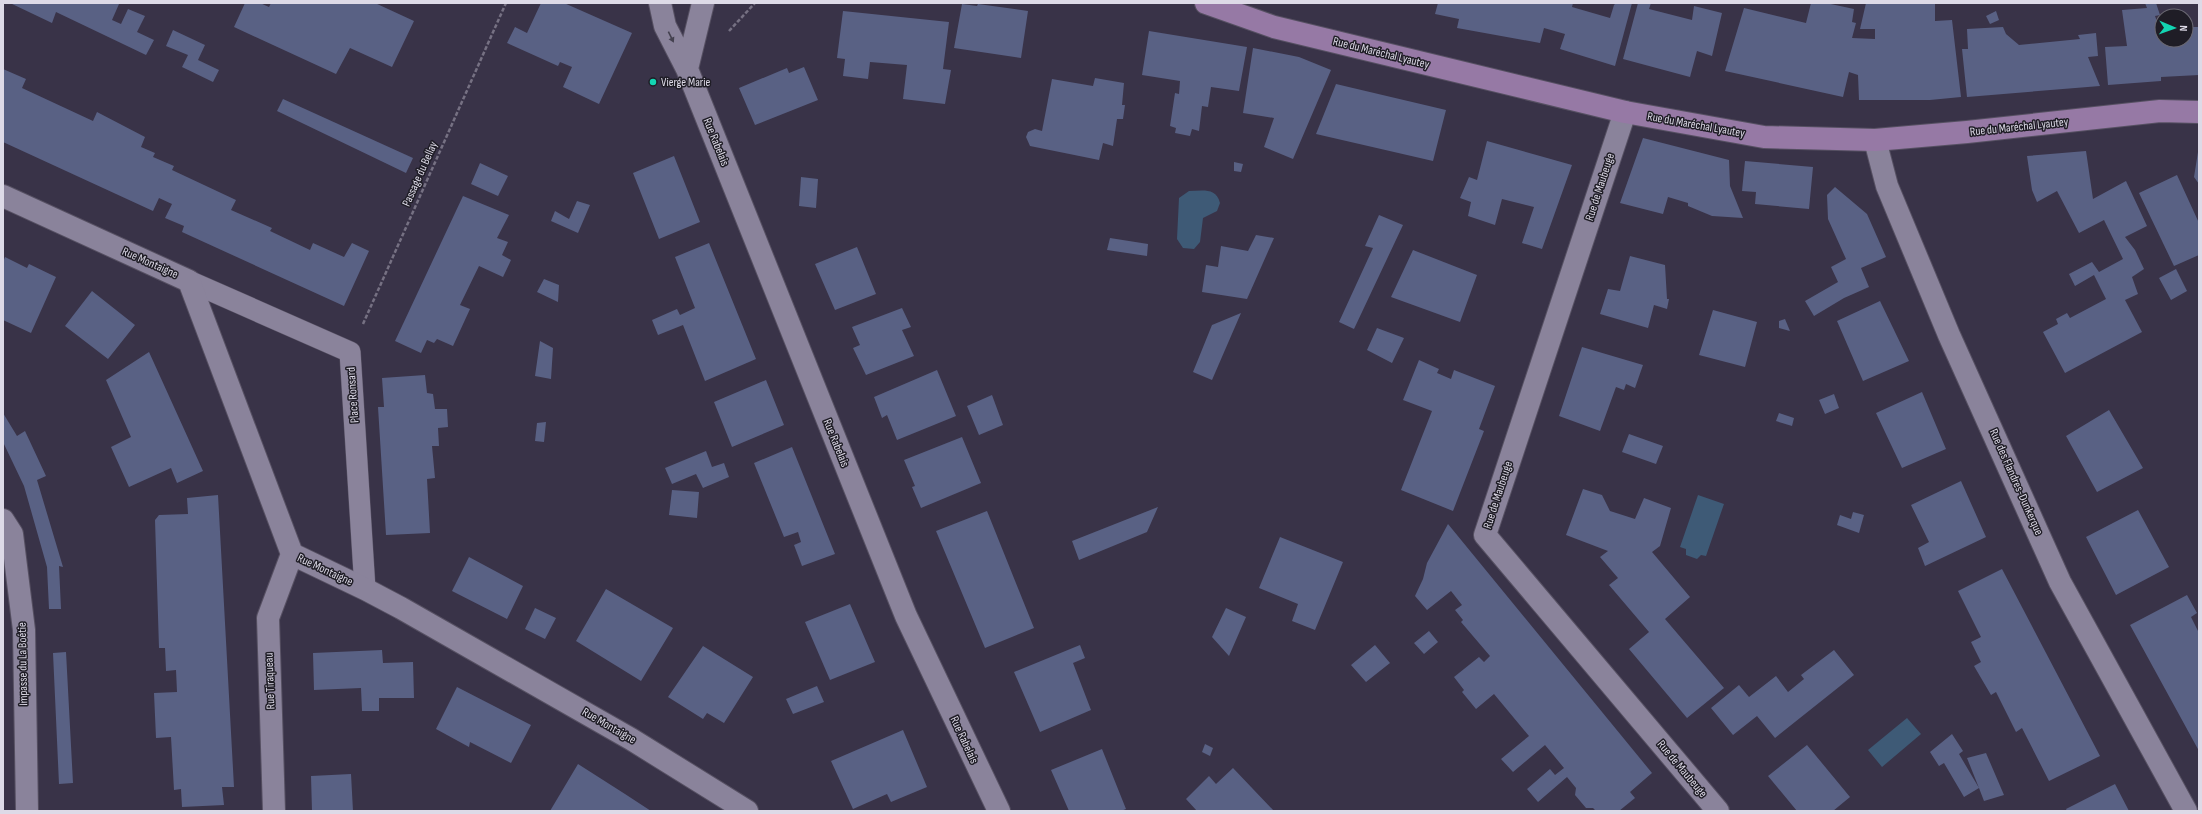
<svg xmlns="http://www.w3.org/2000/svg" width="2202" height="814" font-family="'Sofia Sans Condensed',sans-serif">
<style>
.water{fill:#3e5a76}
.building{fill:#596184}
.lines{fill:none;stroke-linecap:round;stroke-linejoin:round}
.lane-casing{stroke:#565062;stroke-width:22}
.street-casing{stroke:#565062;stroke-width:24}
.secondary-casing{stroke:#565062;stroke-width:24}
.path{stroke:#767183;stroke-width:2.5;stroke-dasharray:4 2;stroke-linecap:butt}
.lane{stroke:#8a839b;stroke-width:21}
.street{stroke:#8a839b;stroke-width:22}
.secondary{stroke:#9679a5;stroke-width:22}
.oneway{fill:#44414f}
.poi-dot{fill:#13d5b3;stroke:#1f1d26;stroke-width:1.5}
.labels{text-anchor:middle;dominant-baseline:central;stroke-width:3;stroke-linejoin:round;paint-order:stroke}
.street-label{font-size:12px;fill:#dddae7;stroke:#1f1d26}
.poi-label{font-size:12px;fill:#dddae7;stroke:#1f1d26;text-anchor:start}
</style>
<rect width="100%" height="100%" fill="#393348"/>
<path class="water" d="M1189 191C1202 191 1216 187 1220 203L1217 211 1203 218 1200 242 1194 249 1183 248 1177 239 1179 198Z
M1698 495 1724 504 1706 556 1701 555 1697 559 1686 555V549L1680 547Z
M1907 718 1921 734 1882 767 1868 750Z"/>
<path class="building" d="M10 3H116L119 4 112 20 121 24 128 9 145 16 137 32 154 40 146 55 56 12 52 23Z
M245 3H260L269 7 271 3H375L414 21 392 67 350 48 336 74 234 27Z
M541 3H564L632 33 599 104 563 87 572 67 560 62 558 66 507 43 515 27 527 33Z
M1438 3H1573L1572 7 1610 18 1614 5 1616 3H1632L1615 66 1560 49 1565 34 1544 28 1540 43 1457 28 1459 19 1435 14Z
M1638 3H1651L1649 9 1692 20 1694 6 1722 13 1712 56 1697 51 1690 77 1623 59Z
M1811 3H1826L1854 9 1852 22 1856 23 1852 38 1875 39V29H1860L1866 3H1935V21L1952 20 1961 97 1930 100H1859L1858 75 1849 72 1843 97 1725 71 1744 8 1806 23Z
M2145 3H2156L2160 15 2155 16 2159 27H2162V40H2186V27H2199V75L2161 77V81L2108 85 2105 47 2127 46 2122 10 2147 8Z
M962 4 977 6 978 4 1028 11 1021 58 954 48Z
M843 11 949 22 943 69 951 70 945 104 903 99 907 65 870 62 868 79 843 76 845 59 837 58Z
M1996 11 1999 20 1990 24 1986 16Z
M2003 27 2006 34 2019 45 2080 39 2078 35 2096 33 2098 56 2088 57 2100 86 1967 97 1962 49H1968L1967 29Z
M173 30 205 45 198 60 219 70 213 82 182 67 188 55 166 46Z
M1149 31 1247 47 1239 91 1211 87 1208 107 1202 106 1199 131 1192 129 1190 136 1175 133 1176 128 1170 126 1175 93 1179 94 1180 81 1142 75Z
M1253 48 1299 57 1331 70 1293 159 1264 147 1274 118 1243 113Z
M804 67 818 100 755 125 739 88 787 68 789 73Z
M3 69 26 79 22 88 93 121 97 112 145 137 141 147 155 153 153 157 174 166 172 170 236 200 231 210 272 228 270 231 310 250 313 243 344 257 352 243 369 251 344 306 182 232 184 226 165 218 172 204 159 198 153 211 3 142Z
M1095 78 1124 83 1122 105H1125L1123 119H1117L1113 146 1103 143 1099 160 1030 146 1026 137 1028 132 1035 129 1042 131 1052 79 1093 86Z
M1336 84 1446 110 1433 161 1316 134Z
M283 99 413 158 406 173 277 111Z
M1643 138 1729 160 1730 186 1743 218 1712 216 1688 206V203L1668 197 1663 214 1620 203Z
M1487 141 1572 165 1542 249 1522 243 1534 207 1502 199 1495 225 1468 216 1471 202 1460 198 1469 177 1477 180Z
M2086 151 2093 199 2126 181 2147 226 2125 237 2135 250 2144 269 2132 277 2138 294 2125 300 2142 332 2065 373 2043 332 2058 324 2056 319 2067 313 2070 318 2106 299 2094 275 2075 286 2069 274 2092 262 2099 272 2123 259 2104 220 2079 233 2057 191 2037 202 2032 190 2027 156Z
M2198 152H2199V184L2194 177Z
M674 156 700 222 659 239 633 173Z
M1745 161 1813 167 1809 209 1755 204 1756 192 1742 191Z
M1234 162 1243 164 1241 172 1234 171Z
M480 163 508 176 498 196 471 184Z
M2177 175 2199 223V255L2174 266 2139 193Z
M801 177 818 179 816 208 799 206Z
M1835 187 1867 214 1886 257 1861 268 1869 287 1844 298 1814 316 1805 301 1838 282 1831 267 1846 259 1828 219 1827 195Z
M463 196 509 215 497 238 508 242 502 255 511 260 503 277 479 266 460 305 470 309 453 346 437 339 434 343 427 340 421 353 395 341Z
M577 201 590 205 578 233 551 221 555 211 569 219Z
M1379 215 1403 225 1354 329 1339 322 1373 248 1365 246Z
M1256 235 1274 238 1247 299 1202 292 1206 265 1218 267 1221 246 1248 251Z
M1110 238 1148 244 1147 256 1107 250Z
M709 243 756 359 705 381 683 325 658 335 652 320 677 309 680 315 695 308 675 257Z
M857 247 876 294 835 310 815 264Z
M1413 250 1477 275 1460 322 1391 297Z
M1630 256 1665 265 1667 299H1669L1667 309 1654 305 1648 328 1600 314 1608 289 1620 291Z
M5 257 27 268 29 264 56 277 31 333 3 320V262Z
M2176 269 2187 291 2171 300 2159 278Z
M544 279 559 285 558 302 537 292Z
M92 291 135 325 108 359 65 326Z
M1880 301 1909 361 1863 381 1837 321Z
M902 308 911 327 902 330 914 356 866 375 853 348 860 345 852 327Z
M1713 310 1757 322 1745 367 1699 355Z
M1241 313 1212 380 1193 372 1212 325Z
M1785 319 1790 331 1779 328V321Z
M1377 328 1404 338 1392 363 1367 350Z
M540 341 553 348 551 379 535 376Z
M1582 347 1643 365 1635 388 1626 384 1624 390 1616 387 1600 431 1559 416Z
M149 352 203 471 177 483 171 468 129 487 111 447 131 437 106 380Z
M1419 360 1439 369 1437 373 1451 379 1454 370 1495 386 1479 429 1484 431 1453 511 1401 490 1432 411 1403 400Z
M937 370 956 416 897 440 887 415 882 418 874 397Z
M425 375 427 393 433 394 435 409H447L448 427 438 428 439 446H432L435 478 427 479 430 533 386 535 378 407H384L382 378Z
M766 380 784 425 732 447 714 402Z
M1922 392 1946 449 1902 468 1876 413Z
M1834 394 1839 408 1825 414 1819 400Z
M992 395 1003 425 979 435 967 406Z
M2109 410 2143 468 2097 492 2066 436Z
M3 413 17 436 25 431 46 476 37 480 63 567 59 566 61 609H49L47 567 24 486 3 442Z
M1779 413 1794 418 1792 426 1776 421Z
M546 422 544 442 535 441 537 423Z
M1629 434 1663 446 1656 464 1622 452Z
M962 437 981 483 921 508 912 487 915 486 904 460Z
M792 447 835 554 802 566 794 545 801 542 798 532 784 537 754 463Z
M706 451 712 467 724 463 729 477 703 488 696 474 672 484 665 468Z
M1961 481 1986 537 1925 566 1918 548 1929 542 1911 505Z
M1583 489 1602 495 1610 511 1635 519 1644 498 1671 508 1660 546 1652 552 1690 597 1665 619 1724 688 1687 718 1629 649 1649 632 1609 585 1618 578 1600 557 1608 551 1566 535Z
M672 490 699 492 697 518 669 515Z
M218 495 234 787H222L224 805 182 807 181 789 174 790 171 737 156 738 154 693 177 692 176 670 166 671 165 648H159L155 520 159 515 188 514 187 498Z
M1158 507 1147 532 1079 560 1072 541Z
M2138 510 2169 567 2116 595 2086 537Z
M987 511 1034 628 985 648 936 531Z
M1853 512 1864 515 1859 533 1837 525 1840 515 1851 519Z
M1448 524 1652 773 1630 792 1635 798 1619 811H1596L1593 808H1586L1575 795 1576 788 1567 777 1538 802 1527 789 1550 769 1555 775 1564 768 1545 745 1513 772 1501 759 1529 736 1494 694 1476 709 1462 692 1464 690 1454 677 1479 657 1484 662 1490 656 1461 622 1463 620 1455 610 1462 605 1451 591 1427 610 1415 596 1423 579 1427 563Z
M1280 537 1343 562 1315 630 1292 621 1298 604 1259 588Z
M469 557 523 586 507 619 452 591Z
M2002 569 2100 756 2049 781 2022 728 2016 732 1996 692 1991 695 1974 666 1981 662 1971 642 1981 637 1958 591Z
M606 589 673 628 641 681 576 641Z
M2187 595 2197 613 2191 617 2199 633V751L2130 625Z
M850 604 875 662 830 680 805 622Z
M535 608 556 618 545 639 525 629Z
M1226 608 1246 617 1229 656 1212 637Z
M1429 631 1438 642 1424 654 1414 643Z
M1080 645 1085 658 1073 663 1091 710 1040 732 1014 672Z
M1375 645 1390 663 1366 682 1351 665Z
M703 646 753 677 724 723 707 713 703 719 668 697Z
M382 650 383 663 413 662 414 698H379V711H362L361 688 314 690 313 653Z
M1834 650 1854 675 1775 738 1757 716 1733 735 1711 708 1739 685 1749 697 1776 676 1788 692 1804 679 1801 675Z
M66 652 73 783 59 784 53 653Z
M817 686 824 702 793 714 786 699Z
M457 687 531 725 511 763 470 742 469 747 436 729Z
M903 730 927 787 891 802 887 794 853 809 831 761Z
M1952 734 1963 751 1959 754 1979 788 1967 758 1986 753 2004 795 1984 801 1979 788 1964 797 1944 763 1939 766 1930 752Z
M1205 744 1213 748 1210 756 1202 752Z
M1807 745 1850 797 1833 811H1797L1768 776Z
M1102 749 1126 809 1121 811H1069L1051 770Z
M578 764 625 794 651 811H550Z
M1233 768 1274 811H1197L1186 799 1209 776 1216 784Z
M351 774 353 811H312L311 776Z
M2115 784 2129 811H2067L2066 809Z"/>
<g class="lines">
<g class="lane-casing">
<path id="lane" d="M189 281 350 352 365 589"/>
</g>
<g class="street-casing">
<path id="street" d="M660 3 665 26 687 69 906 616 999 811
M687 69 703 3
M1625 112 1485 535 1718 811
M1875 140 1887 186 1949 335 2060 582 2186 811
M3 196 189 281 292 554 365 589 401 608 631 739 747 811
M3 520 12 534 24 630 27 811
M274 811 268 618 292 554"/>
</g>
<g class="secondary-casing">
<path id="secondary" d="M1206 3 1274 27 1625 112 1764 137 1875 140 1967 132 2160 111 2199 112"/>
</g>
<path class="path" d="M729 31 755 3
M363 324 506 3"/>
<use href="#lane" class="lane"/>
<use href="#street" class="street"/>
<use href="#secondary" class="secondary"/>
</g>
<defs><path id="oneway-solid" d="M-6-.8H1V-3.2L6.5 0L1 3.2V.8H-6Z"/></defs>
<use class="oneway" href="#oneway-solid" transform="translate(671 37) rotate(64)"/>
<circle class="poi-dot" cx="653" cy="82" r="4"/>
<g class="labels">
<g class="street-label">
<text transform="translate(1381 53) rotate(14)">Rue du Maréchal Lyautey</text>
<text transform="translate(1696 125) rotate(10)">Rue du Maréchal Lyautey</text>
<text transform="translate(2019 127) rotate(-6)">Rue du Maréchal Lyautey</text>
<text transform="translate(716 142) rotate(68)">Rue Rabelais</text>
<text transform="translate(420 174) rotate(-66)">Passage du Bellay</text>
<text transform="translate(1600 187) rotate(-72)">Rue de Maubeuge</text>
<text transform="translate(150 263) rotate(24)">Rue Montaigne</text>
<text transform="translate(353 395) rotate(-94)">Place Ronsard</text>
<text transform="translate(836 443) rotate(68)">Rue Rabelais</text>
<text transform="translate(2016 482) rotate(66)">Rue des Flandres-Dunkerque</text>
<text transform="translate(1498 495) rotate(-72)">Rue de Maubeuge</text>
<text transform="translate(325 570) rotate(25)">Rue Montaigne</text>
<text transform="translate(23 664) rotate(-91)">Impasse du La Boétie</text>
<text transform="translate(270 681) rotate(-92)">Rue Tiraqueau</text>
<text transform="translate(609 726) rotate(30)">Rue Montaigne</text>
<text transform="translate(964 740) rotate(65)">Rue Rabelais</text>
<text transform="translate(1682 769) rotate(50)">Rue de Maubeuge</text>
</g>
<g class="poi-label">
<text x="661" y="82">Vierge Marie</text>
</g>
</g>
<rect width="2202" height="814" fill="none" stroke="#dddae7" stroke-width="8"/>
<g transform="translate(2174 28) rotate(92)"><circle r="19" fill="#1f1d26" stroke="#6b6973"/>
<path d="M0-3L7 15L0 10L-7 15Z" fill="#13d5b3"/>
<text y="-6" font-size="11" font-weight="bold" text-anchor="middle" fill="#dddae7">N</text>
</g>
</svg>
